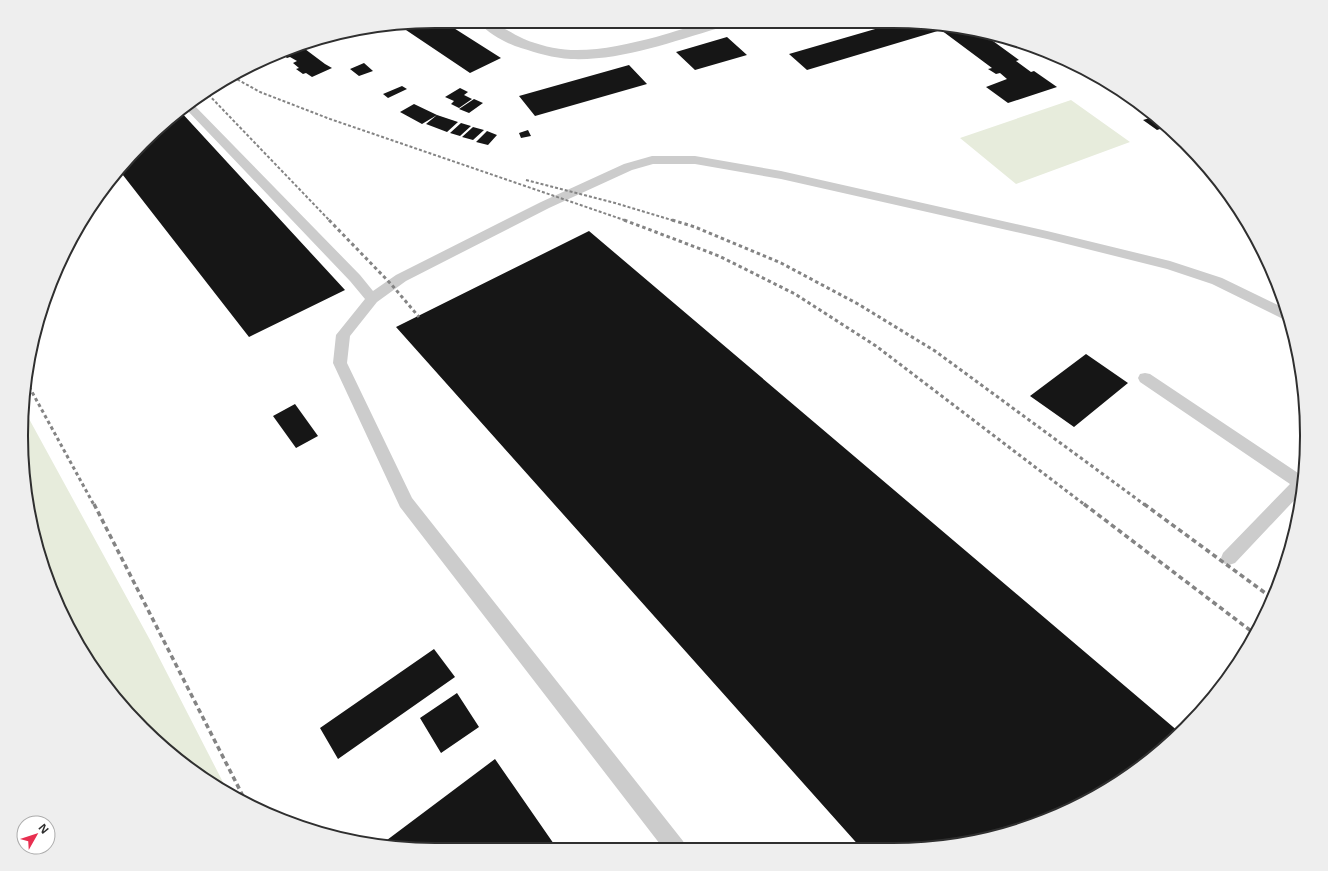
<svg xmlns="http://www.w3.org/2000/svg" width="1328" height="871" font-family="'Noto Sans',sans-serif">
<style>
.green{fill:#e7ecdc}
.building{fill:#161616}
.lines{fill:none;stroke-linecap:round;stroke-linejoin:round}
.service{fill:#ccc;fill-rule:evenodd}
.minor{fill:#ccc;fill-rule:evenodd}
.rail-far2{stroke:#848484;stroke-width:2;stroke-dasharray:3 2;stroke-linecap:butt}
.rail-far1{stroke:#848484;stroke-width:3;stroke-dasharray:3.5 3;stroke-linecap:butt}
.rail{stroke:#848484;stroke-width:3.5;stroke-dasharray:5 3.5;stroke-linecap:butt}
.rim{fill:none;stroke:#2f2f2f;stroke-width:2}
</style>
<rect width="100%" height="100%" fill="#fff"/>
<path class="green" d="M1071 100 1130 142 1016 184 960 138Z
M22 406 150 640 227 790 162 747 107 688 77 643 35 543 22 463Z"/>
<path class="building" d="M410 25H449L501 58 470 73 403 28Z
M889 25H947L982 33 1019 60 1016 61 1031 72 1034 71 1057 87 1008 103 986 87 1007 79 1000 73 996 74 988 69 992 68 941 30 807 70 789 54Z
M727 37 747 55 695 70 676 52Z
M301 46 325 64 332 68 312 77 306 73 303 74 296 69 299 68 293 63 297 61 290 57 287 58 281 53Z
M364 63 373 71 359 76 350 69Z
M629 65 647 84 535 116 519 96Z
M402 86 407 89 388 98 383 94Z
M460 88 468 92 464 95 472 99 459 108 451 104 454 101 445 97Z
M474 99 483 103 469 113 459 109Z
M414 104 437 115 458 122 447 132 426 124 437 115 422 124 400 112Z
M180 111 345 290 249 337 119 170 143 142Z
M1153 117 1166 127 1157 130 1143 120Z
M461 123 471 126 460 136 450 133Z
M473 127 484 130 473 140 462 137Z
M528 130 531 136 521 138 519 133Z
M487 131 497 135 488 145 476 142Z
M589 231 1179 732 1145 764 1076 807 1000 836 919 849H862L396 327Z
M1086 354 1128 383 1074 427 1030 396Z
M295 404 318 436 296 448 273 416Z
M434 649 455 677 338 759 320 728Z
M457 693 479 727 441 753 420 718Z
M495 759 556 847 379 846Z"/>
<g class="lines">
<path class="service" d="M191 102 360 275 373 291 396 275 541 202 624 164 652 156H695L781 171 1047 231 1170 261 1222 278 1286 309 1290 320 1283 319 1212 284 1167 269 1047 239 781 179 695 164H653L632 170 549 208 406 281 377 302 350 336 347 363 412 498 683 841 686 848H663L400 507 333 363 336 335 365 299 350 281 185 108Z
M1145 373 1150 374 1301 475 1304 474 1303 491 1235 563 1229 565 1223 563 1221 558 1223 553 1290 484 1140 382 1138 378 1140 374Z"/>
<path class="minor" d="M482 25C501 22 507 32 524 39 538 45 555 49 571 50 600 51 628 44 656 37 677 31 699 22 721 25L719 28C671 42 621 61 571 59 553 58 537 53 521 48 510 45 488 34 482 25Z"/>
<path class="rail-far2" d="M233 77 260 92 330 119 627 221
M205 91 330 221
M526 180 615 203 675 221"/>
<path class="rail-far1" d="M329 220 391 284 419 317
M624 220 719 256 795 294 876 346 1085 505
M672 220 695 227 781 263 858 304 935 351 1145 505
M26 381 94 505"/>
<path class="rail" d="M94 504 247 804
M1084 504 1255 634
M1144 504 1272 598"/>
</g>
<path d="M0 0H1328V871H0ZM435 28H893A407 407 0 0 1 1300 435V436A407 407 0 0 1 893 843H435A407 407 0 0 1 28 436V435A407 407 0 0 1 435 28Z" fill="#eee" fill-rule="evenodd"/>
<path class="rim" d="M435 28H893A407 407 0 0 1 1300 435V436A407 407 0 0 1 893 843H435A407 407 0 0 1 28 436V435A407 407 0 0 1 435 28Z"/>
<g transform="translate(36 835) rotate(51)"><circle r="19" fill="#ffffff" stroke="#acacac"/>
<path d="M0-3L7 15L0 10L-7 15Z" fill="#e82f50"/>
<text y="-6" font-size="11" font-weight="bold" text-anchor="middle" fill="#2f2f2f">N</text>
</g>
</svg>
